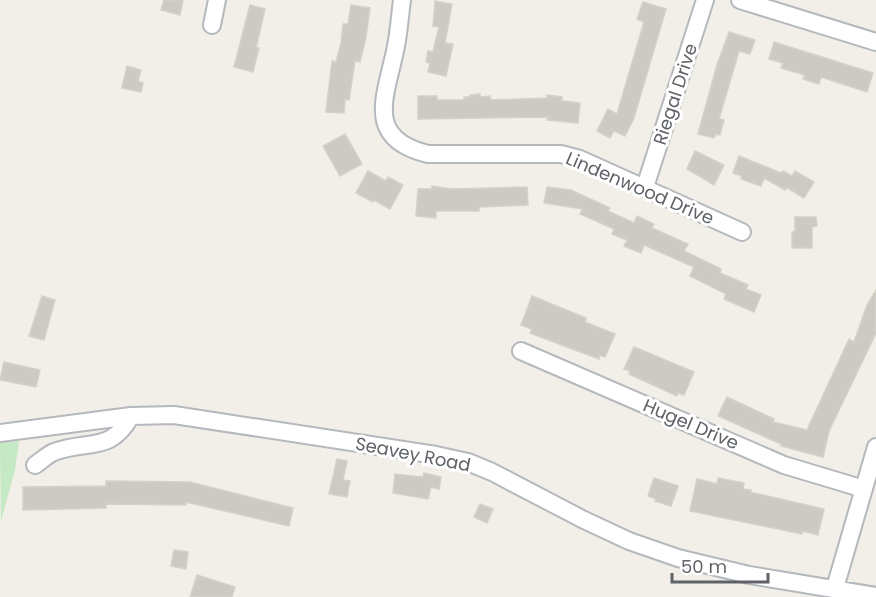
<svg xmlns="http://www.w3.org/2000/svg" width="876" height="597" font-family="Poppins,sans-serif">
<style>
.green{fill:#c5e8c5}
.building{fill:#cccac5;stroke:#d6d1c6;stroke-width:1.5}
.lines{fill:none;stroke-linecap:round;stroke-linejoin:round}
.minor-casing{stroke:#b5b8bc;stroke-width:20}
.minor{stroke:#fff;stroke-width:16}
.labels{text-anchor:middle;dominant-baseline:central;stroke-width:6;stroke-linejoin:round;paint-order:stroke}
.street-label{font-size:18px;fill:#5f6368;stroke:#fff}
</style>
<rect width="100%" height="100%" fill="#f1efe8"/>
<path class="green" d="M19 441 15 470 1 521 0 443Z"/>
<path class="building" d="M164 0H183L180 15 161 10Z
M435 1 452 4 445 43 453 44 446 76 428 72 430 63 426 62 428 51 433 52 439 27 433 26Z
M643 2 666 9 634 118 625 136 614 131 610 138 597 131 608 109 617 114 644 22 637 19Z
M250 5 265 9 256 48H259L253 72 234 67Z
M351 5 370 8 366 37 360 62 355 61 349 100 345 99 344 113 326 112 332 61 336 62 341 43 343 24H348Z
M729 32 755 40 750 54 739 51 719 119 724 120 720 135 716 134 714 138 698 134 717 65Z
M774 42 873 73 867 92 821 77 819 84 803 79 805 75 781 68 783 63 769 59Z
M127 66 141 70 138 81 143 83 141 92 122 88Z
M480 94V97L490 96 491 100 547 98V95L562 97V101L580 103 578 123 547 120 548 117 418 119V96H437V100H464V97H470V95Z
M345 134 362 164 340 176 323 146Z
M695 151 724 165 714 185 687 169Z
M739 156 781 173 783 171 792 176 795 171 814 182 804 198 786 187 785 190 764 178 761 186 741 179 742 176 733 173Z
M368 171 386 181 388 177 403 185 390 209 374 200 373 202 356 193Z
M432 186 451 189 527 187 528 205 479 207V211H436V218L416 216 418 189H432Z
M547 187 571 190 610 208 608 211 634 223 637 216 654 224 652 228 688 244 684 251 721 269 720 273 748 285 746 289 761 295 754 312 724 299 726 294 690 276 694 267 644 245 641 253 624 246 627 240 612 234 614 229 580 214 583 209 544 203Z
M795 217H816L817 226 812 227V248H792V232H795Z
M876 290V333L829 431 823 457 781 446V444L718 416 727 397 774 419 773 422 807 430 849 339 854 342 867 305Z
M42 296 55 300 44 340 29 336Z
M532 296 586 318 585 322 615 334 605 357 600 355 599 359 530 333 532 329 521 325Z
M634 347 694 372 684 395 678 393 677 396 629 374 630 371 624 369Z
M4 362 40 370 36 387 0 380Z
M337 459 347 461 343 480 350 481 347 497 329 494Z
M424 473 441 477 439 489 431 487 428 499 393 493 395 474 423 477Z
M654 478 678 486 671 506 655 501 656 499 648 496Z
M718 478 744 483 743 489 751 490 750 492 824 509 818 535 803 531 802 534 690 511 697 479 717 484Z
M106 481 190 482 293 508 289 526 186 502V505L106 504V508L23 510V487L106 486Z
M480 504 493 509 487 523 474 517Z
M174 550 188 552 186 569 171 566Z
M197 575 235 587 232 597H190Z"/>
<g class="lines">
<g class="minor-casing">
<path id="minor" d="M402 0C400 15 399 31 396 46 387 94 362 138 428 154H561L580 159 742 232
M740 0 876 42
M212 25 217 0
M645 187 705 0
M521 351 784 465 864 489
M0 433 131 416 174 415 436 455 468 462 492 472 582 519 629 541 678 558 749 575 876 596
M35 465C41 461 47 455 54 452 88 439 110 454 131 416
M835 588 876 447"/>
</g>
<use href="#minor" class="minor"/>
</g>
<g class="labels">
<g class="street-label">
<text transform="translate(675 94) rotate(-72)">Riegal Drive</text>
<text transform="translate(640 188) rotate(23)">Lindenwood Drive</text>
<text transform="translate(691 424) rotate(23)">Hugel Drive</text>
<text transform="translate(413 454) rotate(11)">Seavey Road</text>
</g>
</g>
<path d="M672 573v9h96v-9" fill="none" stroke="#5f6368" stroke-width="3"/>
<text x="681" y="573" font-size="18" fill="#5f6368" stroke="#ffffff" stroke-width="4.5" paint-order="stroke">50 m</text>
</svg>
